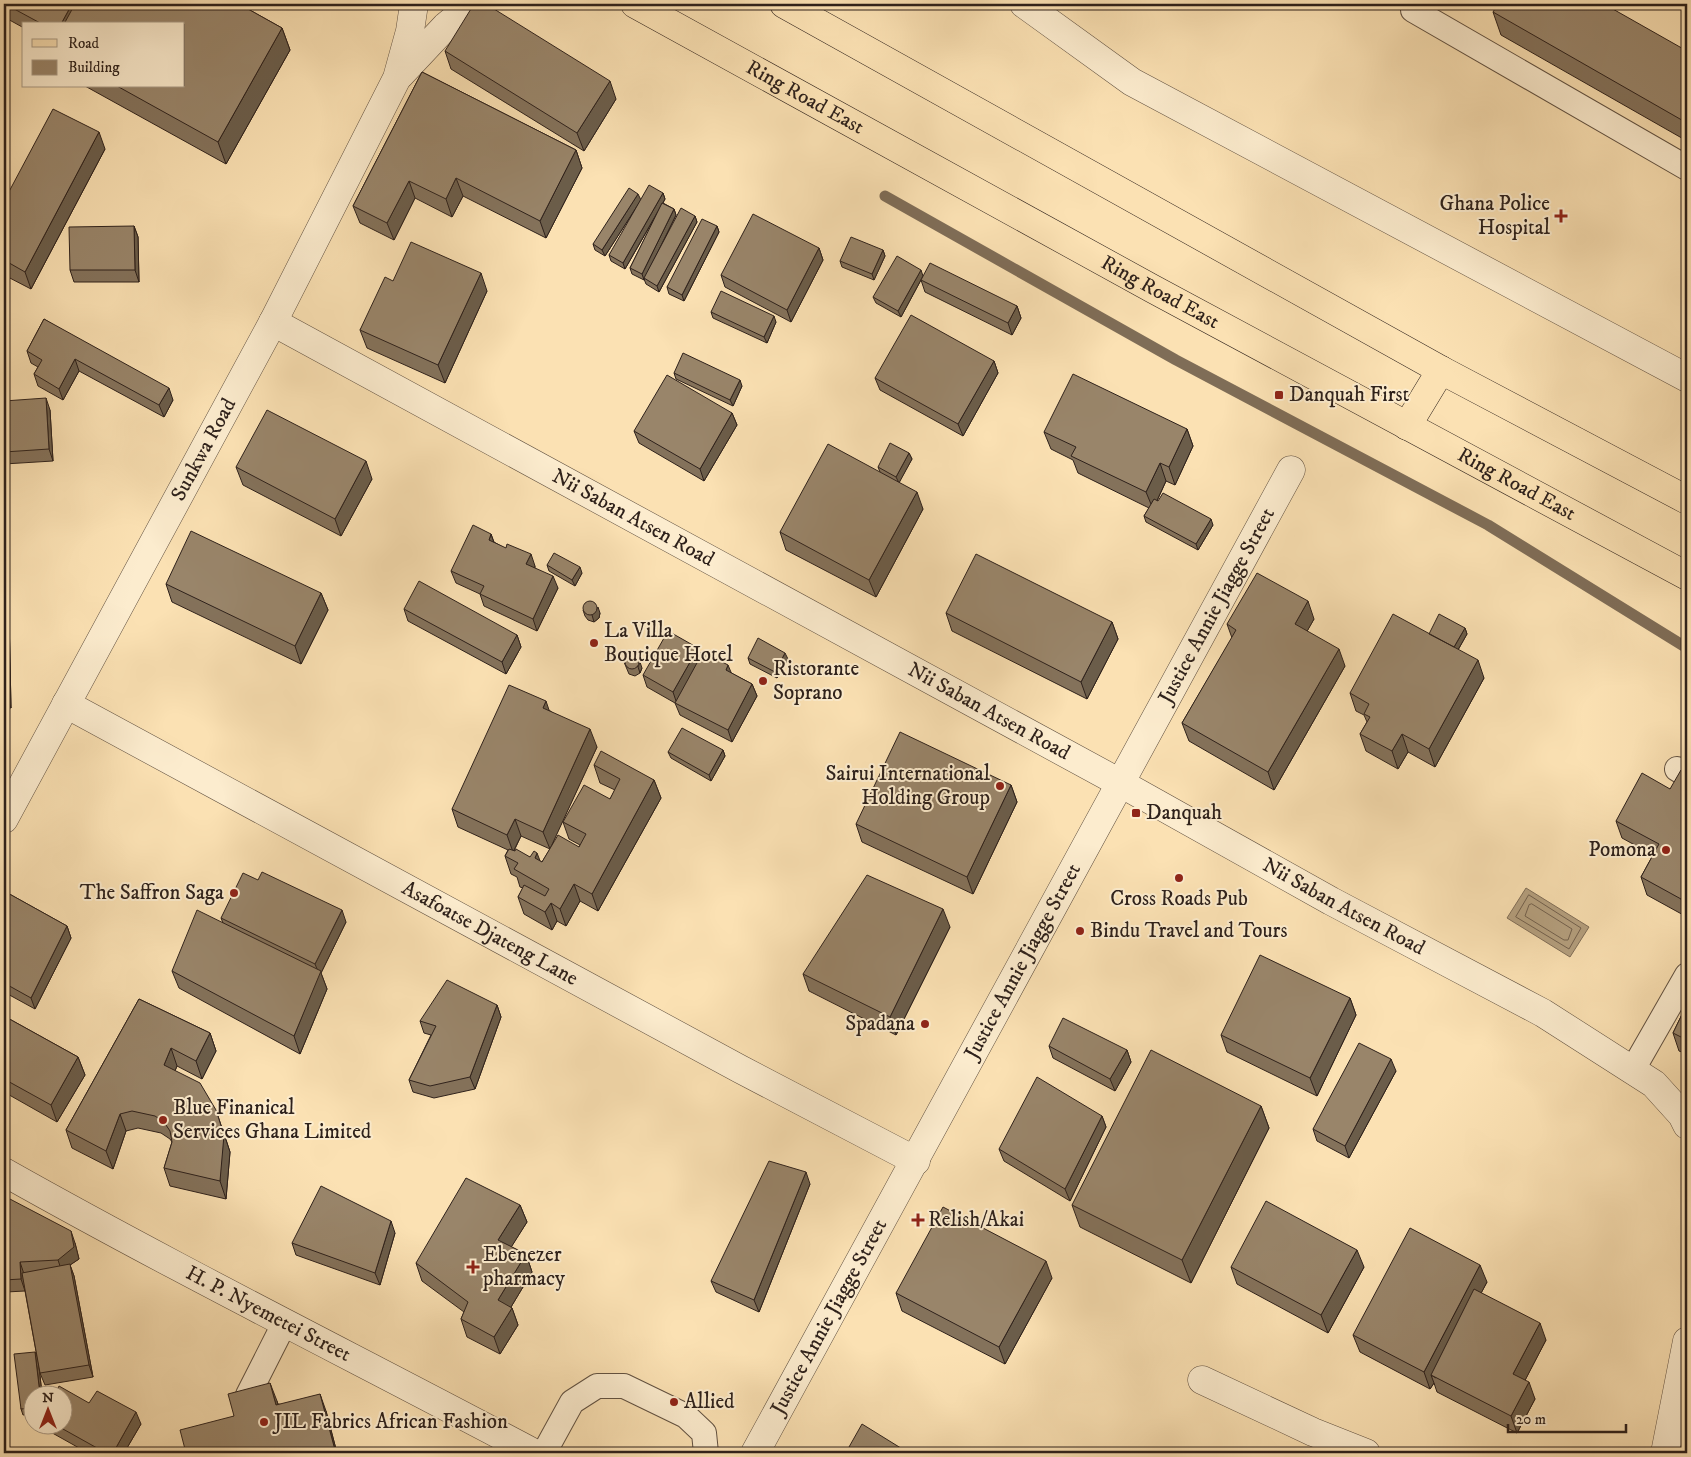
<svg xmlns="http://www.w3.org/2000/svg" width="1691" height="1457" font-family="'IM FELL DW Pica',serif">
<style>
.water{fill:#b5a07f;stroke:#7f6d57}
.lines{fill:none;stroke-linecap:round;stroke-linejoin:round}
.shore{stroke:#72604d;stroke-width:1}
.stream{stroke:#7f6d57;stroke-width:11}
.lane-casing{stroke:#615141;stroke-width:26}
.street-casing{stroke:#615141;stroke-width:29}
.primary-casing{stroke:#2e211b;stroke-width:29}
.lane{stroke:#fcecce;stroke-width:24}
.street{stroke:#fcecce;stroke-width:28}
.primary{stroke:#fbe1b3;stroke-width:28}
.wall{fill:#84725b;stroke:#2e211b;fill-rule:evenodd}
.shaded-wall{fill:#6b5d4a;stroke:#2e211b}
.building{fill:#99856a;stroke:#2e211b}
.poi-dot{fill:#8f2418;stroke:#fcecce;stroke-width:2}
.labels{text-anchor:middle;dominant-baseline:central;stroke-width:4;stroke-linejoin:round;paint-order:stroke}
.street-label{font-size:21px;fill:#2e211b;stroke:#fcecce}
.poi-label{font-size:21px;fill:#2e211b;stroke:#fcecce;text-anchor:start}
</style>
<rect width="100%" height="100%" fill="#fbe1b3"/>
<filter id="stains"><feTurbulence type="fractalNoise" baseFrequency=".004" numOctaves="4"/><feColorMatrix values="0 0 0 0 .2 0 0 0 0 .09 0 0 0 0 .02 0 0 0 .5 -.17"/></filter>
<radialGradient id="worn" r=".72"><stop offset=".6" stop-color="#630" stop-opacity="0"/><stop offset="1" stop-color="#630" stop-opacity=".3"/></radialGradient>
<path class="water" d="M1526 888 1589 927 1570 957 1507 918Z"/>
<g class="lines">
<path class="shore" d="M1529 895 1581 928 1569 949 1516 917Z
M1532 904 1572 929 1568 940H1564L1525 916 1529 905Z"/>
<path class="stream" d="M885 196 1176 360 1488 525 1687 648"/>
<g class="lane-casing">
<path id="lane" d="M1413 4V10L1687 168
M1677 769 1687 775
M1632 1071 1687 975
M248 1395 285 1322
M544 1453 572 1402 597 1386H624L686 1416 704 1433 706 1453"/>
</g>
<g class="street-casing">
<g id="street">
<path d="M1024 4 1132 82 1687 378"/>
<path d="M400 75 446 26 473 4"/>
<path id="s1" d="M273 322 1122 784 1331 901 1543 1013 1654 1084 1682 1115 1687 1125"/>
<path id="s2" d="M66 704 740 1069 916 1161"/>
<path id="s3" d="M4 819 273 322 397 78 410 31 414 4"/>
<path id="s4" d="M4 1172C178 1270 357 1359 534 1453"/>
<path d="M1202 1380 1313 1432 1366 1453"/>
<path id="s5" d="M755 1453 1291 470"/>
<path d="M1665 1453 1687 1341"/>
</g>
</g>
<g class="primary-casing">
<g id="primary">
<path id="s6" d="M635 4 1153 289 1687 576"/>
<path d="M784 4 1441 370 1687 500"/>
<path d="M1407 426 1441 370"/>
</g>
</g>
<use href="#lane" class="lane"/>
<use href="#street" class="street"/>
<use href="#primary" class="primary"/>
</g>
<path class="wall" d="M4 4H239L282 28 290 50 226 164 85 86H184V24H24V28L4 17Z
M1493 12 1687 51V141L1501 35Z
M445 51 616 99 584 151 451 69Z
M422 72 576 150 582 168 546 238 463 196 452 217 415 198 394 240 360 223 353 206Z
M105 149 31 289 4 275V201Z
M663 193 665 199 663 203 674 209 676 215 663 242 695 216 697 222 659 292 646 284 644 279V280L632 274 630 268 658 212 625 269 611 261 609 255Z
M641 200 605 256 595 250 593 244Z
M134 226 138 237 139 282H74L70 270Z
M717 226 719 232 684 301 669 294 667 287Z
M819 248 823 260 791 322 725 287 721 275Z
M883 250 885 256 874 280 842 267 840 261Z
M923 276 1017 306 1021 318 1012 335 925 292 921 280 901 317 876 303 873 297Z
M393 281 487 291 445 383 367 348 360 330Z
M711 312 776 322 767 343 713 318Z
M44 319 173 400 164 417 79 371 63 400 38 386 34 374 38 367 31 363 27 351Z
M994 361 998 373 963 436 880 390 875 378Z
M674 373 742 386 733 406 676 379Z
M4 401 50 410 53 461 4 464Z
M732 413 737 425 704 481 639 443 634 431Z
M1187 429 1193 446 1175 485 1166 481 1157 501 1213 525 1198 550 1146 522 1144 516 1149 508 1078 473 1073 460 1051 449 1044 432Z
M909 453 912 459 899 482 923 509 876 597 786 550 780 532 880 472 878 467Z
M236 467 372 479 341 536 243 485Z
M491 534 494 542 535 566V568L558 588 537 631 484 606 480 594 456 583 451 571Z
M4 557 8 569 11 708 4 707Z
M547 565 582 573 575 586 549 571Z
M166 584 321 593 328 610 301 664 172 602Z
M404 609 517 635 521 647 506 674 408 621Z
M583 610 600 613 599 618 594 622 588 620 585 616Z
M946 613 1112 622 1118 639 1087 699 952 631Z
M1314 619 1307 631 1345 666 1274 790 1189 741 1182 723 1232 638 1227 624Z
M1465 628 1467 634 1458 650 1484 678 1435 767 1408 752 1398 769 1366 751 1360 734 1367 722 1364 715 1356 711 1350 693 1429 634Z
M698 648 701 655 731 673 752 684 757 696 732 742 680 715 675 703 647 687 643 675Z
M748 658 788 659 777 678 750 664Z
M624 662 642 668 640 673 635 676 629 674Z
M549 710 597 747 550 848 579 847 580 845 569 839 563 822 610 799 615 790 600 783 594 765 654 780 661 798 598 911 580 901 566 926 557 921 552 930 524 914 518 897 523 888 520 887 517 877 511 874 505 856 508 850 458 827 452 809ZM521 836 550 849 542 862 514 851Z
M723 750 725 756 711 781 671 758 668 752Z
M1687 773V917L1647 895 1641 877 1653 855 1622 838 1616 821 1670 789Z
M1011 785 1017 802 973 894 862 842 856 824Z
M4 891 67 926 71 938 35 1009 4 992Z
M221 918 346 922 321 973 327 989 300 1054 179 988 172 971 223 923Z
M950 927 896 1035 809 991 803 974Z
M1350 998 1356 1015 1317 1096 1227 1052 1221 1035Z
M139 999 210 1033 216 1051 202 1079 177 1066 175 1071 222 1127 230 1152 226 1199 170 1186 164 1168 172 1142 170 1139 161 1133 138 1128 126 1131 113 1169 72 1148 66 1130Z
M1687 1004V1054L1679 1051 1673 1033Z
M497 1005 501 1017 475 1089 434 1098 413 1092 409 1080 431 1035 424 1033 420 1021Z
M4 1016 78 1057 85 1075 57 1122 4 1092Z
M1049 1046 1127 1050 1131 1062 1115 1091 1053 1058Z
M1396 1071 1349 1158 1317 1141 1313 1129Z
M1261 1106 1269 1128 1191 1283 1080 1227 1072 1205Z
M1102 1116 1106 1127 1070 1201 1004 1161 999 1149Z
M810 1184 759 1312 716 1292 711 1281Z
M4 1205 75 1243 79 1259 70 1265 74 1276 93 1377 45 1385 40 1373 25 1291 6 1292 4 1288Z
M520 1205 527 1222 511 1247 526 1254 532 1272 511 1307 512 1308 518 1325 500 1354 467 1337 461 1319 464 1312 422 1281 416 1263Z
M395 1233 380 1285 296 1255 292 1243Z
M1231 1267H1364L1328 1333 1237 1284Z
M1052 1278 1005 1364 902 1311 896 1293Z
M1487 1282 1481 1293 1546 1340 1525 1380 1535 1399 1517 1433 1437 1392 1434 1383 1430 1389 1360 1352 1353 1335Z
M35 1352 38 1358 42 1394H32V1414L23 1415 21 1409Z
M277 1401 278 1404 326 1411 337 1453H186L234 1416Z
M89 1403 141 1424 124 1453H88L47 1430 45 1424H62Z
M849 1447 905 1453H851Z"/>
<path class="shaded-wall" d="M72 4H88L77 24H61Z
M282 28 290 50 226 164 218 142Z
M610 81 616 99 584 151 577 133Z
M99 132 105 149 31 289 25 272Z
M576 150 582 168 546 238 540 221Z
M456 178 463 196 452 217 446 199Z
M409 181 415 198 394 240 387 223Z
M663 193 665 199 625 269 623 263Z
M638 194 641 200 605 256 602 250Z
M674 209 676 215 645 278H644V280L642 274Z
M695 216 697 222 659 292 657 286Z
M134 226 138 237 139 282 135 270Z
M717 226 719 232 684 301 682 295Z
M819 248 823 260 791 322 787 310Z
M883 250 885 256 874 280 872 274Z
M921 270 923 276 901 317 898 311Z
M481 273 487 291 445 383 438 365Z
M1017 306 1021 318 1012 335 1008 323Z
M774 316 776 322 767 343 764 337Z
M75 359 79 371 63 400 59 389Z
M994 361 998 373 963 436 958 424Z
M740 380 742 386 733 406 730 400Z
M169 388 173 400 164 417 159 405Z
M46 398 50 410 53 461 49 449Z
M732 413 737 425 704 481 700 469Z
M1187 429 1193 446 1175 485 1169 467Z
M909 453 912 459 899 483 896 477Z
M366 461 372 479 341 536 335 519Z
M1160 463 1166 481 1153 509 1146 492Z
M917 492 923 509 876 597 869 580Z
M1211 519 1213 525 1198 550 1196 544Z
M491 534 495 546 489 540Z
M531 554 535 566 531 576 526 564Z
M4 557 8 569 11 708 4 691Z
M580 567 582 573 575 586 572 580Z
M553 576 558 588 537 631 533 619Z
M321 593 328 610 301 664 295 646Z
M1308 601 1314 619 1301 642 1295 624Z
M598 607 600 613 599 618 594 622 592 615Z
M1112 622 1118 639 1087 699 1081 682Z
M1465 628 1467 634 1455 655 1453 649Z
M517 635 521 647 506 674 502 662Z
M698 648 703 660 677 704 673 692Z
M1339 649 1345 666 1274 790 1268 772Z
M785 653 788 659 777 678 775 672Z
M1478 660 1484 678 1435 767 1429 749Z
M640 662 642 668 640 673 638 667Z
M728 665 733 677 726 670Z
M752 684 757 696 732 742 728 730Z
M546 701 552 719 543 708Z
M590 729 597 747 550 849 543 832Z
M1402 734 1408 752 1398 769 1392 751Z
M723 750 725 756 711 781 709 775Z
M654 780 661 798 598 911 592 894Z
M1011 785 1017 802 973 894 967 877Z
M515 819 521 836 513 852 507 835Z
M537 853 544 871 535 858Z
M574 884 580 901 566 926 560 909Z
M1687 889V916L1681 899Z
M551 903 557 921 552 930 545 912Z
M943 909 950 927 896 1035 890 1017Z
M342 910 346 922 321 973 327 989 300 1054 294 1036 319 974 315 964Z
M67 926 71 938 35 1009 31 998Z
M1350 998 1356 1015 1317 1096 1310 1078Z
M497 1005 501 1017 475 1089 470 1077Z
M210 1033 216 1051 202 1079 196 1061Z
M171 1048 177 1066 170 1082 164 1065Z
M1127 1050 1131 1062 1115 1091 1110 1079Z
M78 1057 85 1075 57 1122 51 1105Z
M1391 1059 1396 1071 1349 1158 1345 1146Z
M1261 1106 1269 1128 1191 1283 1182 1260Z
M216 1110 230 1152 226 1199 220 1181Z
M120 1114 126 1131 113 1169 106 1151Z
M1102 1116 1106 1127 1070 1201 1065 1189Z
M806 1172 810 1184 759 1312 754 1300Z
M520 1205 527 1222 505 1257 498 1240Z
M391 1221 395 1233 380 1285 375 1273Z
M71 1231 75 1243 79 1259 70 1265 74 1276 93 1377 89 1365 62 1272 58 1260Z
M1357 1250 1364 1267 1328 1333 1321 1315Z
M526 1254 532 1272 505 1317 498 1300Z
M1046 1261 1052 1278 1005 1364 999 1347Z
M20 1262 24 1274 25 1291 21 1279Z
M1480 1265 1487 1282 1436 1378 1431 1375 1434 1383 1430 1389 1424 1372Z
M512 1308 518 1325 500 1354 494 1337Z
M1540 1323 1546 1340 1519 1392 1513 1374Z
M35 1352 38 1358 42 1394H40Z
M1529 1382 1535 1399 1517 1433 1511 1416Z
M270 1383 277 1401 282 1422 276 1405Z
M320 1394 326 1411 337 1453H336L335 1450Z
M136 1412 141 1424 124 1453H113Z"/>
<path class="building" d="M5 4H72L61 24H42Z
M75 4H239L282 28 218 142 117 86H184V24H64Z
M474 4H486L610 81 577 133 445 51Z
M1498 4H1604L1687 51V123L1493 12Z
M422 72 576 150 540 221 456 178 446 199 409 181 387 223 353 206Z
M53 109 99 132 25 272 4 260V201Z
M649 185 663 193 623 263 609 255Z
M629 188 638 194 602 250 593 244Z
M662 203 674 209 642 274 630 268Z
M681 208 695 216 657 286 644 278Z
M753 214 819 248 787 310 721 275Z
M702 219 717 226 682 295 667 287Z
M134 226 135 270H70L69 227Z
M851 237 883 250 872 274 840 261Z
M411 242 481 273 438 365 360 330 385 277 393 281Z
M897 256 921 270 898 311 873 297Z
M930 263 1017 306 1008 323 921 280Z
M721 291 774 316 764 337 711 312Z
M911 315 994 361 958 424 875 378Z
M44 319 169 388 159 405 75 359 59 389 34 374 42 360 27 351Z
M683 353 740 380 730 400 674 373Z
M1073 374 1187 429 1169 467 1160 463 1146 492 1071 456 1076 447 1044 432Z
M667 375 732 413 700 469 634 431Z
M46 398 49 449 4 452V401Z
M267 410 366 461 335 519 236 467Z
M890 443 909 453 896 477 878 467Z
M828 444 917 492 869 580 780 532Z
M1163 493 1211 519 1196 544 1144 516 1154 499 1158 501Z
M473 525 491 534 489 540 506 548 507 544 531 554 526 564 553 576 533 619 480 594 484 586 451 571Z
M191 531 321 593 295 646 166 584Z
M554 553 580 567 572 580 547 565Z
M976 554 1112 622 1081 682 946 613Z
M1257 573 1308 601 1295 624 1339 649 1268 772 1182 723 1236 630 1227 624Z
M419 581 517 635 502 662 404 609Z
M583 608a7 7 0 1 1 14 0a7 7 0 1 1-14 0Z
M1393 614 1478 660 1429 749 1402 734 1392 751 1360 734 1370 717 1364 714 1369 704 1350 693Z
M1439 614 1465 628 1454 647 1429 634Z
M668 631 698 648 673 692 643 675Z
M758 638 785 653 775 672 748 658Z
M703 652 728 665 726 670 752 684 728 730 675 703Z
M625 662a7 7 0 1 1 14 0a7 7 0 1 1-14 0Z
M509 685 546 701 543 708 590 729 543 832 515 819 507 835 452 809Z
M682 728 723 750 709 775 668 752Z
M900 732 1011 785 967 877 856 824Z
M601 751 654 780 592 894 574 884 560 909 551 903 545 912 518 897 524 885 545 896 549 889 514 869 518 863 505 856 509 849 515 851 516 849 530 857 534 851 537 853 535 858 542 862 558 835 579 847 586 834 563 822 584 785 610 799 620 779 594 765Z
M1681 770 1687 773V889L1681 899 1641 877 1659 844 1616 821 1642 773 1670 789Z
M262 872 342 910 315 964 221 918 243 873 258 880Z
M867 875 943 909 890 1017 803 974Z
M4 891 67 926 31 998 4 983Z
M197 910 321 971 294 1036 172 971Z
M1260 955 1350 998 1310 1078 1221 1035Z
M447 980 497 1005 470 1077 430 1086 409 1080 436 1026 420 1021Z
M139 999 210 1033 196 1061 171 1048 164 1065 200 1083 216 1110 224 1135 220 1181 164 1168 172 1142 170 1131 164 1122 155 1116 132 1111 120 1114 106 1151 66 1130Z
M1687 1004V1040L1673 1033Z
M4 1016 78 1057 51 1105 4 1079Z
M1063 1018 1127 1050 1110 1079 1049 1046Z
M1359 1043 1391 1059 1345 1146 1313 1129Z
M1151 1050 1261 1106 1182 1260 1072 1205Z
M1037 1077 1102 1116 1065 1189 999 1149Z
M769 1161 806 1172 754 1300 711 1281Z
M466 1178 520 1205 498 1240 526 1254 498 1300 512 1308 494 1337 461 1319 468 1302 416 1263Z
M321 1186 391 1221 375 1273 292 1243Z
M8 1198 71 1231 74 1247 58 1260 20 1262 21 1279 4 1280V1205Z
M1266 1201 1357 1250 1321 1315 1231 1267Z
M943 1207 1046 1261 999 1347 896 1293Z
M1410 1228 1480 1265 1424 1372 1353 1335Z
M70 1264 89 1365 40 1373 22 1273Z
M1474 1289 1540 1323 1513 1374 1529 1382 1511 1416 1431 1375Z
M35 1352 40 1394H32V1408L21 1409 14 1354Z
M270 1383 276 1405 320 1394 335 1450 324 1453H186L180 1430 234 1416 228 1394Z
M59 1386 89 1403 97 1391 136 1412 113 1453H106L54 1424H62V1394H55Z
M862 1424 904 1450 902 1453H856L849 1447Z"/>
<g class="poi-dot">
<path d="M1558.5 208.5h5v5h5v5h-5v5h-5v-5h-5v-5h5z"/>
<rect x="1274" y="390" width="10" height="10" rx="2.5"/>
<circle cx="594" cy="643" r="5"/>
<circle cx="763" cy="681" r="5"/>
<circle cx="1000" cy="786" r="5"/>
<rect x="1131" y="808" width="10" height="10" rx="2.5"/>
<circle cx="1666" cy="850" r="5"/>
<circle cx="1179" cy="878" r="5"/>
<circle cx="234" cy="893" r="5"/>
<circle cx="1080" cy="931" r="5"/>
<circle cx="925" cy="1024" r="5"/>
<circle cx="163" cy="1120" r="5"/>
<path d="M915.5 1212.5h5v5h5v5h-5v5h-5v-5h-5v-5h5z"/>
<path d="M470.5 1259.5h5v5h5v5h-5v5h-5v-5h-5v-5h5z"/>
<circle cx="674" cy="1402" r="5"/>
<circle cx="264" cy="1422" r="5"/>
</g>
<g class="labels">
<g class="street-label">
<text stroke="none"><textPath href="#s6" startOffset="194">Ring Road East</textPath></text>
<text stroke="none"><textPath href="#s6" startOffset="599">Ring Road East</textPath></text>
<text stroke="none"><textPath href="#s3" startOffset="420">Sunkwa Road</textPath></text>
<text stroke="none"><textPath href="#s6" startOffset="1004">Ring Road East</textPath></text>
<text stroke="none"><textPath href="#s1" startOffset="410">Nii Saban Atsen Road</textPath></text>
<text stroke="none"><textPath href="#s5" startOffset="965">Justice Annie Jiagge Street</textPath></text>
<text stroke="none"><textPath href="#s1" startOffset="815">Nii Saban Atsen Road</textPath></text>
<text stroke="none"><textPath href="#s1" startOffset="1220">Nii Saban Atsen Road</textPath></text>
<text stroke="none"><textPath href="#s2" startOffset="482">Asafoatse Djateng Lane</textPath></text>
<text stroke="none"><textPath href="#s5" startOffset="560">Justice Annie Jiagge Street</textPath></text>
<text stroke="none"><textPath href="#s4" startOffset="300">H. P. Nyemetei Street</textPath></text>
<text stroke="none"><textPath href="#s5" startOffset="155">Justice Annie Jiagge Street</textPath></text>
</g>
<g class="poi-label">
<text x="1550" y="204" text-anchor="end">Ghana Police<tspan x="1550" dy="24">Hospital</tspan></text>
<text x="1289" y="395">Danquah First</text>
<text x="604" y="631">La Villa<tspan x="604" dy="24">Boutique Hotel</tspan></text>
<text x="773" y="669">Ristorante<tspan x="773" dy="24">Soprano</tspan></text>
<text x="990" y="774" text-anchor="end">Sairui International<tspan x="990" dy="24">Holding Group</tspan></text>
<text x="1146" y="813">Danquah</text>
<text x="1656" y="850" text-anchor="end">Pomona</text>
<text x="224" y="893" text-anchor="end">The Saffron Saga</text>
<text x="1179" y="899" text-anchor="middle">Cross Roads Pub</text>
<text x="1090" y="931">Bindu Travel and Tours</text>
<text x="915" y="1024" text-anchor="end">Spadana</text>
<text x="173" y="1108">Blue Finanical<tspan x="173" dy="24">Services Ghana Limited</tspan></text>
<text x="928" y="1220">Relish/Akai</text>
<text x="483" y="1255">Ebenezer<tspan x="483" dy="24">pharmacy</tspan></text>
<text x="684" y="1402">Allied</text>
<text x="274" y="1422">JIL Fabrics African Fashion</text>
</g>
</g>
<rect width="1691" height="1457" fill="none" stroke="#fbe1b3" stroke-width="20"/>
<rect x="5" y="5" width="1681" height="1447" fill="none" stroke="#2e211b" stroke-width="2.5"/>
<rect x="10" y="10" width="1671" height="1437" fill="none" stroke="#2e211b"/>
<rect x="22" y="22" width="162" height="65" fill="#fcecce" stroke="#aa9b86"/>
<rect x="32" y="39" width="25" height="8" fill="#fbe1b3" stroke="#aa9b86"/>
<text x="68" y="48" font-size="15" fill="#2e211b">Road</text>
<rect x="32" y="60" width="25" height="15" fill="#99856a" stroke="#aa9b86"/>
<text x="68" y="72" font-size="15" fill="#2e211b">Building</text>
<g transform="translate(48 1410)"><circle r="24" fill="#fcecce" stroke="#aa9b86"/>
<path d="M0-4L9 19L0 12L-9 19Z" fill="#8f2418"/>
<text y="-8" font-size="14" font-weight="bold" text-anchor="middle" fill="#2e211b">N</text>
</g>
<path d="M1508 1424v8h118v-8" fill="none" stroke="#2e211b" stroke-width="2.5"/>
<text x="1516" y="1424" font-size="15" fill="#2e211b" stroke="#fcecce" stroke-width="4" paint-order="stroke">20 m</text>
<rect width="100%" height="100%" filter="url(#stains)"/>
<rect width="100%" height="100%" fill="url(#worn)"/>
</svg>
